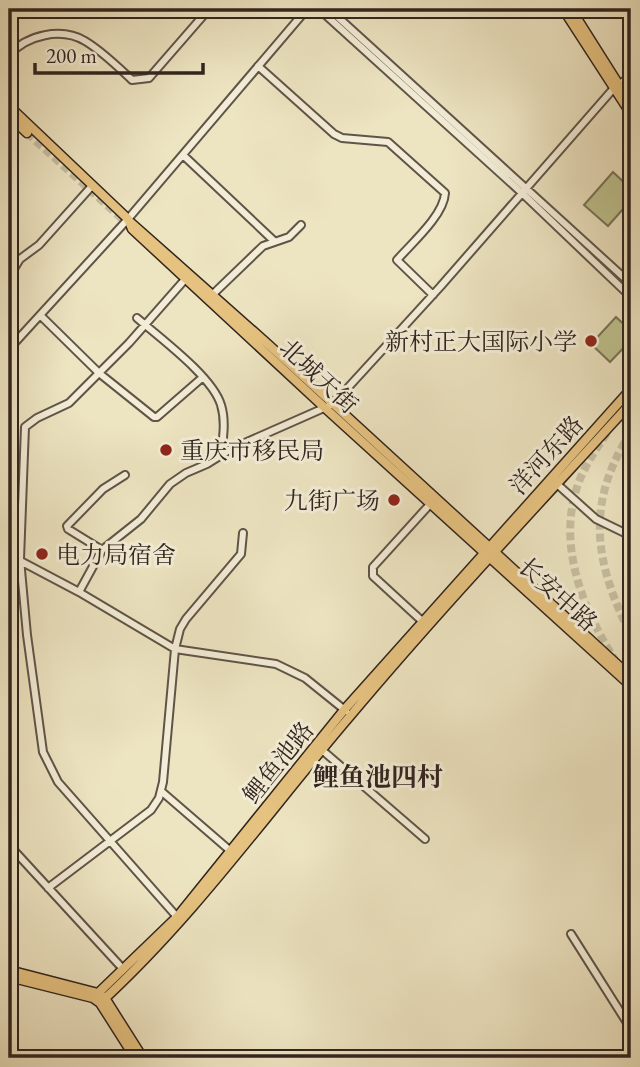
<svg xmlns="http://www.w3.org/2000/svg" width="640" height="1067" font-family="'EB Garamond','Noto Serif SC',serif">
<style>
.green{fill:#bec28e;stroke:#787356;stroke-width:2}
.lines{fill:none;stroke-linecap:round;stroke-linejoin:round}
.major-tunnel{stroke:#c7bea1;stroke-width:8;stroke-dasharray:8 4;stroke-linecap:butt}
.minor-casing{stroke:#605448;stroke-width:10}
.major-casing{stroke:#31241f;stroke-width:11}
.minor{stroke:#f3edd7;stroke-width:6}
.major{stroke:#e6c280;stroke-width:8}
.poi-dot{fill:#8f2418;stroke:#f3edd7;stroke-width:2.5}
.labels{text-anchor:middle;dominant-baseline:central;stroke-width:6;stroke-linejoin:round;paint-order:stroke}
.poi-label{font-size:24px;fill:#31241f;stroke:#f3edd7;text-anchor:end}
.street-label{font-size:24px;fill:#31241f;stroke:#f3edd7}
.neighbourhood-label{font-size:26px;font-weight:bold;fill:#31241f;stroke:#f3edd7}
</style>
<rect width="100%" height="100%" fill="#ede4c1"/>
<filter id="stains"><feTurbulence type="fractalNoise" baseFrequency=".00286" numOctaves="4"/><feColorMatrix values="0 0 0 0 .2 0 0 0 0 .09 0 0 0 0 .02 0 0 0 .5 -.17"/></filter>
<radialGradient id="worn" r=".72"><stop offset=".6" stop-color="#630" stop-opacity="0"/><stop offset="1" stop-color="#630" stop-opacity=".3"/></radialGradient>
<path class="green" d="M613 172 631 189V200L608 226 584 205Z
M616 317 631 331V340L610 362 591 344Z"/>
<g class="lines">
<path class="major-tunnel" d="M27 133 131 227
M631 432C585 503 594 562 631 635
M607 433C597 448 587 462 580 479 555 541 582 608 615 660"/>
<g class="minor-casing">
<path id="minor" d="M319 9 522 193 631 297
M329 9 631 284
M9 55C27 35 61 27 85 41 102 51 118 67 132 80L149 78 209 9
M258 66 334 134 342 138 388 142 445 193C444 215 412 243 397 260L433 295
M183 155 274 241
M9 277 20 259 39 245 91 187
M210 297 263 246 289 237 301 225
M41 316 99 373 154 417H157L203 377
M137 318C160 338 213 377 221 405 226 421 223 438 221 455
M9 349 128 219 307 9
M557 484 596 519 631 536
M102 550 68 529 67 526 103 489 125 475
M9 555 79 592 102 550 141 519 170 484 186 473 207 464 231 449 333 404 440 287 614 88 631 76
M79 592 175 649 276 664 305 678 346 711
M422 621 373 576V567L432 502
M322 750 425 839
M161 791 234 854
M9 845 123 969
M48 888 151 810 159 798 163 782 175 649 180 629 186 619 241 554 243 533
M178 918 58 782 43 752 27 635 20 559 25 427 37 418 69 403 129 343 188 276
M571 934 631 1029"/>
</g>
<g class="major-casing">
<path id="major" d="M563 9 631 114
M571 9 631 104
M9 106 128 219 132 229 325 408 631 686
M9 116 27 133
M128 220 269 345 631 677
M9 970 98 993 105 998 143 1058
M9 977 93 998 100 1003 135 1058
M93 998 177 917 344 710 631 389
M100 1003C195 916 268 812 351 715 441 608 537 506 631 403"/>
</g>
<use href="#minor" class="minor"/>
<use href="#major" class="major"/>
</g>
<g class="poi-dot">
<circle cx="591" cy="341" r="7"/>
<circle cx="166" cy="450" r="7"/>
<circle cx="394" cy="500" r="7"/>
<circle cx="42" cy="554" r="7"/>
</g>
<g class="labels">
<g class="poi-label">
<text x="577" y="341">新村正大国际小学</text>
<text x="180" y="450" text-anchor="start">重庆市移民局</text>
<text x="380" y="500">九街广场</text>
<text x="56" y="554" text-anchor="start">电力局宿舍</text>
</g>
<g class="street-label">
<text transform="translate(319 376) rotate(43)">北城天街</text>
<text transform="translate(546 455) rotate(-48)">洋河东路</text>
<text transform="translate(558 594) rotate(42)">长安中路</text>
<text transform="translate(278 762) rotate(-51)">鲤鱼池路</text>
</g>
<g class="neighbourhood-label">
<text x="378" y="777">鲤鱼池四村</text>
</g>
</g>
<rect width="640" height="1067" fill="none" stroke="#ede4c1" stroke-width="35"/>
<rect x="10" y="10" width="619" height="1046" fill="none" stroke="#31241f" stroke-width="3.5"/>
<rect x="18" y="18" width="605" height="1032" fill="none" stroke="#31241f" stroke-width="2"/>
<path d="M35 63v10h168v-10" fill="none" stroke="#31241f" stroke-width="3.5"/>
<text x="46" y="63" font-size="21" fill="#31241f" stroke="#f3edd7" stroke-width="5" paint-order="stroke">200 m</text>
<rect width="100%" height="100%" filter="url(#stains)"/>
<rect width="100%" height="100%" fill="url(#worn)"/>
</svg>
